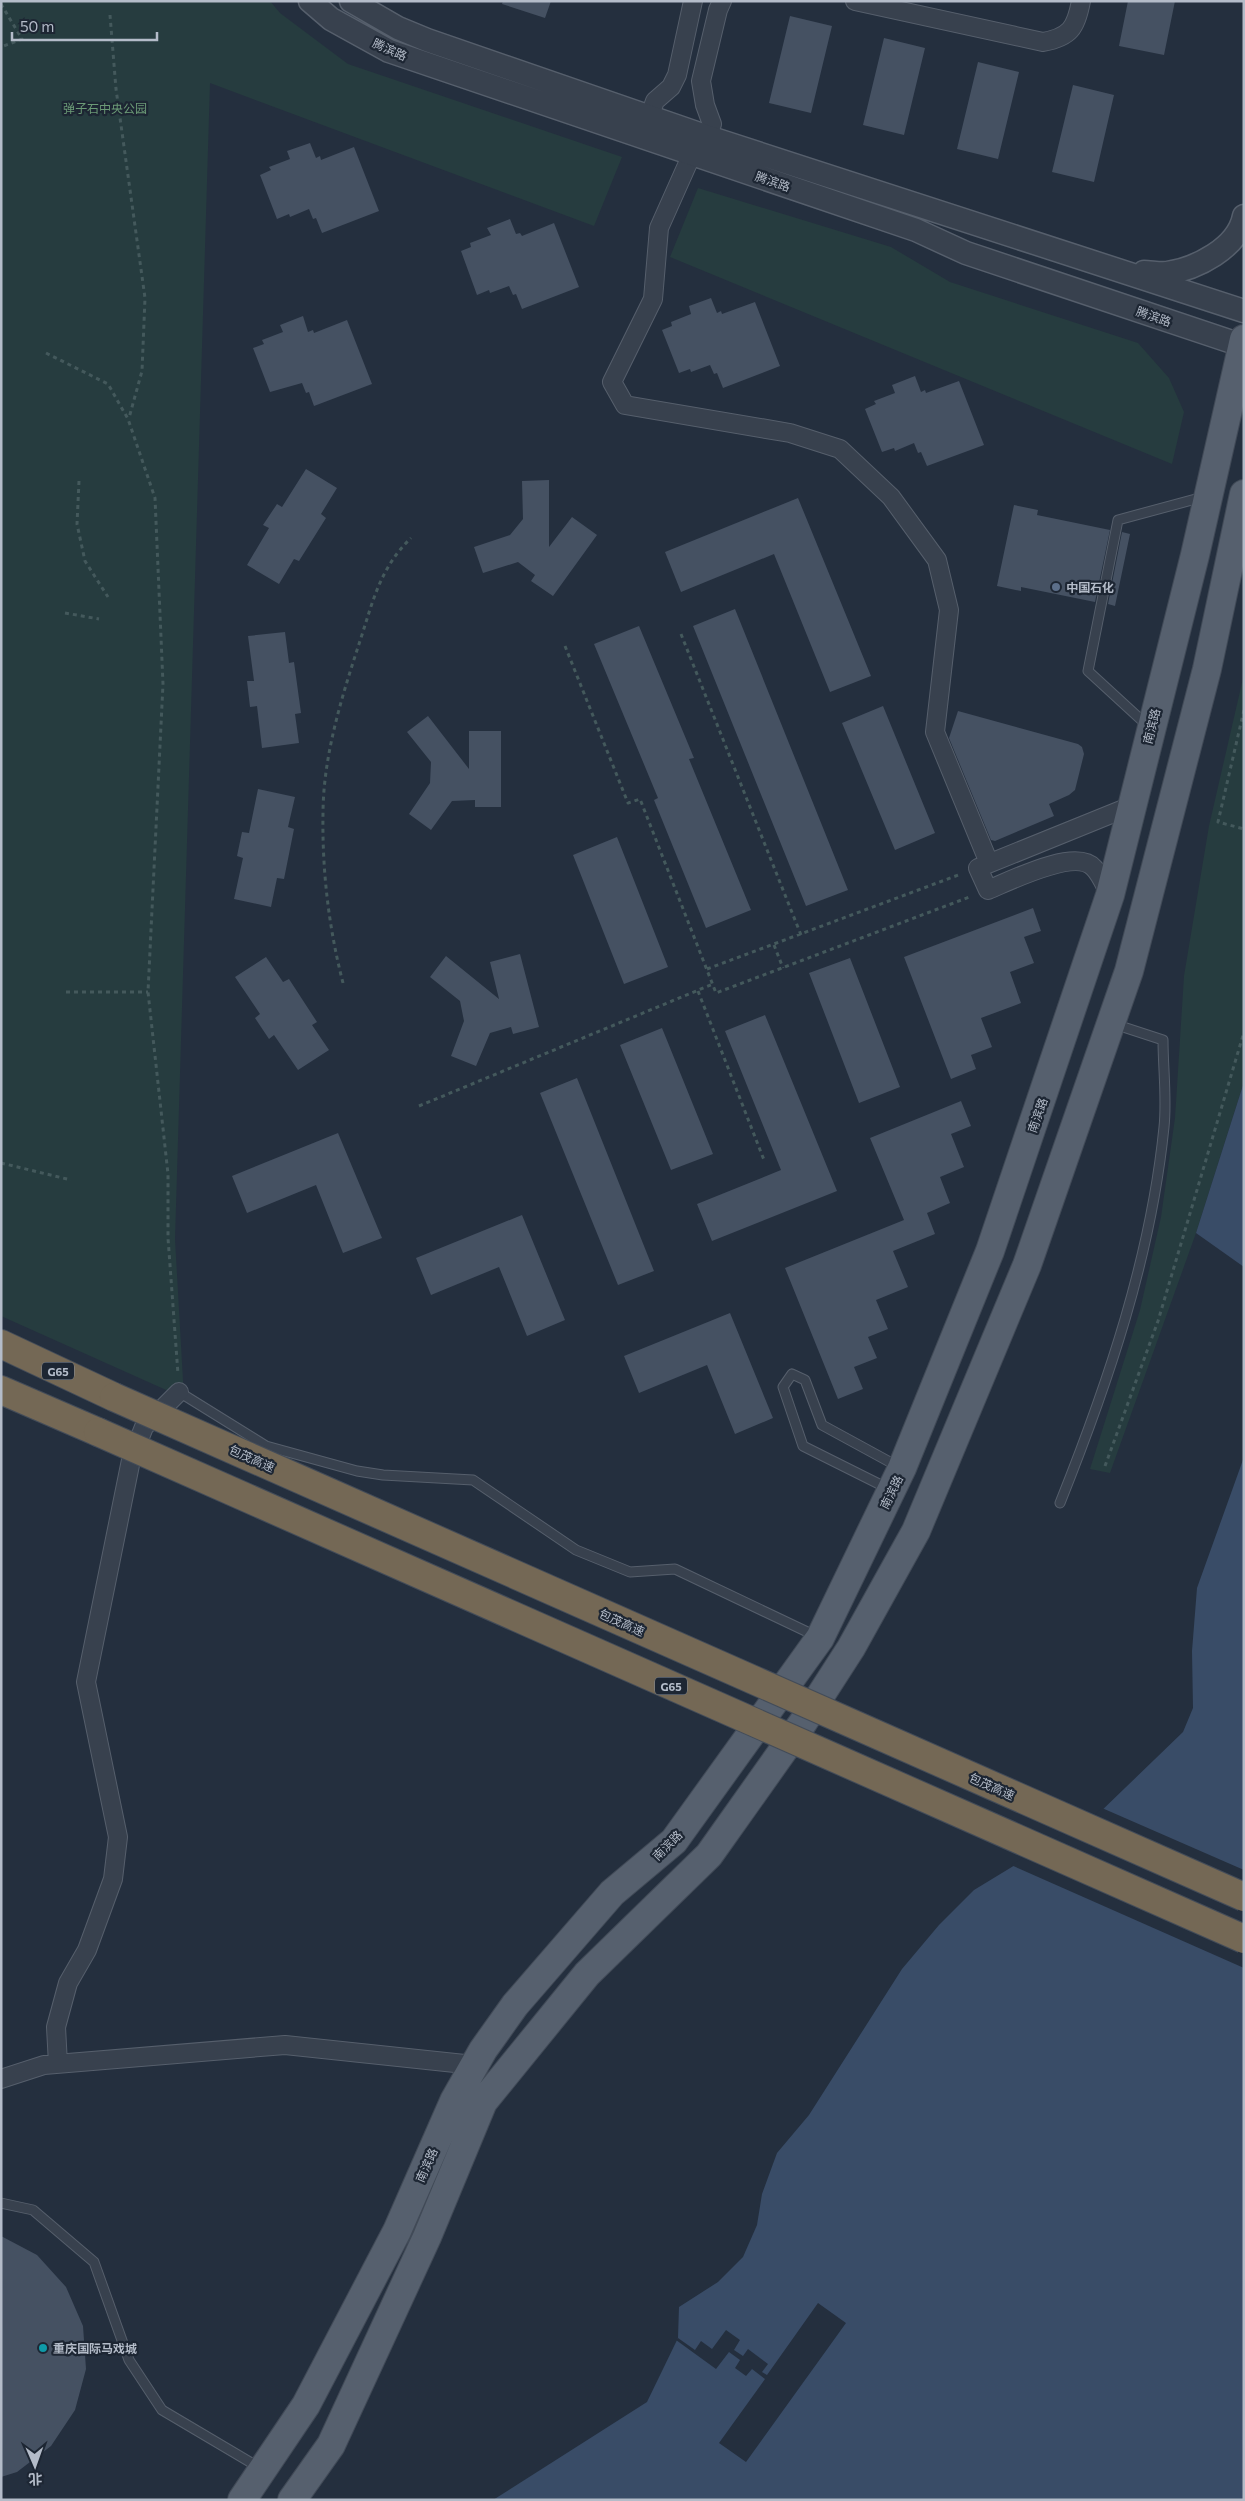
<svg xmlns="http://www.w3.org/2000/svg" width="1245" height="2501" font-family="Commissioner,'Noto Sans SC',sans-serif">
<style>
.green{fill:#263c3f}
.water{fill:#394c67}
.pier{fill:#242f3e}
.building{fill:#455162}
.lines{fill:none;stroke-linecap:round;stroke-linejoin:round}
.service-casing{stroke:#565f6c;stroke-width:11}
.minor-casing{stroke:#565f6c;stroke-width:20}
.tertiary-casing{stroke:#565f6c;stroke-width:25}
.primary-casing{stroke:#414a57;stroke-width:30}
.motorway-casing{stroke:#434c59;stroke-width:30}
.path{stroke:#44595c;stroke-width:3;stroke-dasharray:4 4;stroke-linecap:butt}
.service{stroke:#38414e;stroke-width:9}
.minor{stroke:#38414e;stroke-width:18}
.tertiary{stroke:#38414e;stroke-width:22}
.primary{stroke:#56606e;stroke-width:28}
.motorway{stroke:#746855;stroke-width:28}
.motorway-bridge-casing{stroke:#434c59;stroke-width:30;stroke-linecap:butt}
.motorway-bridge{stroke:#746855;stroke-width:28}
.service-dot{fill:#5c6f8a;stroke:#1d2633;stroke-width:2}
.culture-dot{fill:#0f9aa8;stroke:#1d2633;stroke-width:2}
.labels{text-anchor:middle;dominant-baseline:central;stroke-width:4.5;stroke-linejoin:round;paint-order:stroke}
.shield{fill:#1d2633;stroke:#878f9c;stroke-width:1}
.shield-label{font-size:11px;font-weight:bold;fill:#b4bcc9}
.street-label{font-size:12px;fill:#b4bcc9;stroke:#1d2633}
.park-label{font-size:12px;fill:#6b9a76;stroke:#1d2633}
.poi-label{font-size:12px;font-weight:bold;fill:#b4bcc9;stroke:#1d2633;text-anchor:start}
</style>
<rect width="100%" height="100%" fill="#242f3e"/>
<path class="green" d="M1 1H270L280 13 348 64 622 157 594 226 210 83 175 1239 184 1398 1 1316Z
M698 188 891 247 950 282 1138 343 1169 378 1184 412 1172 464 670 257Z
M1244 674V1082L1196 1233 1110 1473 1090 1469 1140 1310 1161 1217 1175 1118 1184 976 1209 826Z"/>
<path class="water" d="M1244 1082V1267L1196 1233Z
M1244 1457V2500H493L647 2402 678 2338 679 2307 718 2282 743 2257 757 2225 762 2194 777 2153 809 2115 902 1969 939 1925 974 1890 1096 1816 1183 1732 1193 1708 1192 1651 1197 1588Z"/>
<path class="pier" d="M1102 1808 1244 1870V1968L1011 1865 1095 1814Z
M818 2303 846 2323 746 2462 719 2443 765 2379 752 2369 746 2376 735 2368 740 2360 729 2352 716 2369 676 2340 678 2338 695 2350 701 2341 712 2349 726 2330 740 2340 734 2350 743 2356 748 2349 768 2364 762 2372 767 2375Z"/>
<path class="building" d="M503 1H551L545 18 502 4Z
M1128 1H1175L1164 55 1119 46Z
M790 16 832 26 811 113 769 103Z
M884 38 925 48 904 135 863 125Z
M978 62 1019 72 998 159 957 149Z
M1073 85 1114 95 1094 182 1052 172Z
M310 143 316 158 320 156 321 160 354 147 379 211 322 233 316 218 313 219 309 209 290 217 289 214 277 219 260 175 271 170 269 167 290 159 287 151Z
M510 219 516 234 520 233 522 236 554 223 579 287 522 309 516 294 513 295 509 286 490 293 489 290 477 295 461 251 471 247 470 243 491 235 487 228Z
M711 298 717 313 721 311 722 314 755 302 780 366 723 388 717 373 714 374 710 365 691 372 690 369 679 373 662 330 672 326 671 322 691 314 689 306Z
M303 316 308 332 313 330 314 333 347 320 372 384 314 406 309 392 306 393 302 383 270 392 253 348 264 344 262 340 283 332 280 325Z
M915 376 921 392 925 390 926 393 959 381 984 445 927 466 921 452 918 453 914 443 895 451 894 448 882 452 865 409 876 404 874 401 895 393 892 385Z
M306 469 337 488 321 514 326 518 299 561 294 559 279 584 247 565 269 528 263 525 277 504 282 507Z
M549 480V547L572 517 597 535 553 596 531 581 535 575 518 562 483 573 474 547 510 535 523 519 522 481Z
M798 498 871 676 830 692 774 554 681 592 665 552Z
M1014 505 1038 510 1037 515 1110 530 1095 602 1021 587V591L997 586Z
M1122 532 1130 534 1115 606 1108 604Z
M735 609 848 890 806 906 693 626Z
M639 626 694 758 689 759 751 910 706 928 654 800 658 798 594 644Z
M285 632 289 663 294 662 301 713 295 714 299 743 262 748 257 706 250 707 247 681H254L248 636Z
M883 706 935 833 895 850 842 723Z
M958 711 1078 744 1082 747 1084 754 1075 790 1069 795 1049 804 1054 816 995 841 991 840 949 738Z
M428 716 469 769V731H501V807H475V800L452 801 431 830 409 814 430 783 431 762 407 732Z
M258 789 295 797 288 827 294 829 284 879 277 878 271 907 234 899 243 858 237 856 242 832 249 833Z
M617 837 668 967 624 984 573 855Z
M1033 908 1041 931 1024 937 1034 963 1010 972 1021 1003 981 1018 992 1047 971 1055 976 1069 951 1079 904 957Z
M520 954 539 1027 513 1034 511 1027 490 1033 476 1066 451 1056 464 1021 460 1001 430 977 446 956 499 999 490 962Z
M266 957 283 982 289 979 317 1022 312 1025 329 1050 298 1070 274 1035 269 1039 255 1018 260 1014 235 977Z
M850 958 900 1087 859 1103 809 973Z
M765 1015 837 1191 712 1241 697 1204 781 1170 725 1031Z
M662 1028 713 1154 671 1170 620 1045Z
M577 1078 654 1271 618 1285 540 1093Z
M961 1101 971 1126 951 1134 964 1167 940 1177 950 1203 927 1213 935 1234 893 1251 908 1287 876 1300 888 1329 868 1337 877 1358 854 1367 863 1389 838 1399 785 1268 904 1220 870 1138Z
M338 1133 382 1238 343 1253 316 1185 247 1213 232 1176Z
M522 1215 565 1320 527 1336 499 1267 431 1295 416 1258Z
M730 1313 773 1418 735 1434 707 1365 639 1393 624 1356Z
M1 2236 37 2255 66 2287 83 2326 86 2369 75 2410 51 2446 17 2472 1 2477Z"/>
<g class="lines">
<g class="service-casing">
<path id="service" d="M1149 727 1088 671 1118 520 1203 497
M179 1392 266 1446 357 1471 383 1475 473 1480 576 1550 630 1572 675 1569 818 1637
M889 1489 803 1446 783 1387 792 1374 805 1380 822 1425 899 1467
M1060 1503C1108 1383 1151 1257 1164 1127 1167 1099 1163 1068 1163 1040L1114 1024
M1 2203 33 2210 94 2262 129 2360 162 2410 260 2468"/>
</g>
<g class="minor-casing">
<path id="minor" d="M855 1 1043 42C1070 37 1076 28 1081 1
M645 129 655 101 671 87 677 75 693 1
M703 149 712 124 705 105 701 81 718 10 722 1
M692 154 659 228 653 299 612 382 625 405 790 433 840 449 891 497 937 560 949 610 935 732 989 863
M1110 895C1105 886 1101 875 1094 868 1076 847 1010 881 988 890L978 868 1131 806
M58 2064 56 2027 68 1983 87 1950 113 1879 118 1837 86 1682 131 1460 144 1427 179 1392
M1 2079 44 2065 285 2045 474 2065"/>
</g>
<g class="tertiary-casing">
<path id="tertiary" d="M310 1 331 19 389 51 916 230 966 253 1244 346
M351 1 398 28 427 40 708 137 1244 311
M1144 272C1151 272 1160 274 1167 273 1196 269 1238 248 1244 216"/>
</g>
<g class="primary-casing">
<path id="primary" d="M242 2500 306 2405 397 2231 454 2101 483 2050 515 2005 612 1893 674 1841 820 1638 902 1468 990 1251 1110 895 1195 555 1244 339
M292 2500 331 2445 427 2237 483 2102 587 1974 709 1855 804 1721 851 1648 916 1531 1027 1265 1129 971 1207 669 1244 494"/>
</g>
<g class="motorway-casing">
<path id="motorway" d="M1 1344 114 1397
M1 1390 98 1432"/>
</g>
<path class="path" d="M1 4 22 39 1 47
M110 15 116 89 145 298 142 371 129 418
M46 353 108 384 128 419 155 498 163 684 148 992 168 1174V1238L178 1374
M79 481 77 524 85 561 108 597
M65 613 99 619
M681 634 801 935
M565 646 628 803 640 799 716 993 972 896
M1244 710 1218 822 1244 829
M774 945 783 968
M707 969 961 874
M343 983C329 929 322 871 323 814 323 756 342 696 360 641 373 601 380 568 411 538
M698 991 764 1160
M66 992H148
M419 1106 713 984
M1 1163 71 1180
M1105 1466 1158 1321 1244 1032"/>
<use href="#service" class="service"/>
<use href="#minor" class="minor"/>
<use href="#tertiary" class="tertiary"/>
<use href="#primary" class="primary"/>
<use href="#motorway" class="motorway"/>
<g class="motorway-bridge-casing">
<path id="motorway-bridge" d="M114 1397 1244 1897
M98 1432 1244 1939"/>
</g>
<use href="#motorway-bridge" class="motorway-bridge"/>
</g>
<circle class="service-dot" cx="1056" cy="587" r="5"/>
<circle class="culture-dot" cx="43" cy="2348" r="5"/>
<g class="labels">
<g class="shield">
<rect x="42" y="1362.5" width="32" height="17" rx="4"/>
<rect x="655" y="1677.5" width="32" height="17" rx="4"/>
</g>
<g class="shield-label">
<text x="58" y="1371">G65</text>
<text x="671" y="1686">G65</text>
</g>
<g class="street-label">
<text transform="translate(390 49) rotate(24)">腾滨路</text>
<text transform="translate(773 181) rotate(19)">腾滨路</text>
<text transform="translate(1154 316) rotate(19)">腾滨路</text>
<text transform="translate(1151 726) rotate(-76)">南滨路</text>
<text transform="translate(1037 1115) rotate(-71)">南滨路</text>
<text transform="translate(252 1458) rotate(24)">包茂高速</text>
<text transform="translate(891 1492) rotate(-64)">南滨路</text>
<text transform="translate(622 1622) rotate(24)">包茂高速</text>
<text transform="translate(992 1786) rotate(24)">包茂高速</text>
<text transform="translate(667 1845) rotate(-45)">南滨路</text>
<text transform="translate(426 2165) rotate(-66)">南滨路</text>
</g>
<g class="park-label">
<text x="105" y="108">弹子石中央公园</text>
</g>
<g class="poi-label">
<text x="1066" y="587">中国石化</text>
<text x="53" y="2348">重庆国际马戏城</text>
</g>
</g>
<rect width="1245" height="2501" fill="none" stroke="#b4bcc9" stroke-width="5"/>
<g transform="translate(35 2466) rotate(178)" stroke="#1d2633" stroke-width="4" paint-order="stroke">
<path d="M0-4L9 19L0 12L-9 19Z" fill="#b4bcc9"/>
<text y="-8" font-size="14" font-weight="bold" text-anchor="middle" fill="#b4bcc9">北</text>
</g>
<path d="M12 32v8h145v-8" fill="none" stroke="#b4bcc9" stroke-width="2.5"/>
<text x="20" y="32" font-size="15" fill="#b4bcc9" stroke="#1d2633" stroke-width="4" paint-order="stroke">50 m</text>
</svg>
